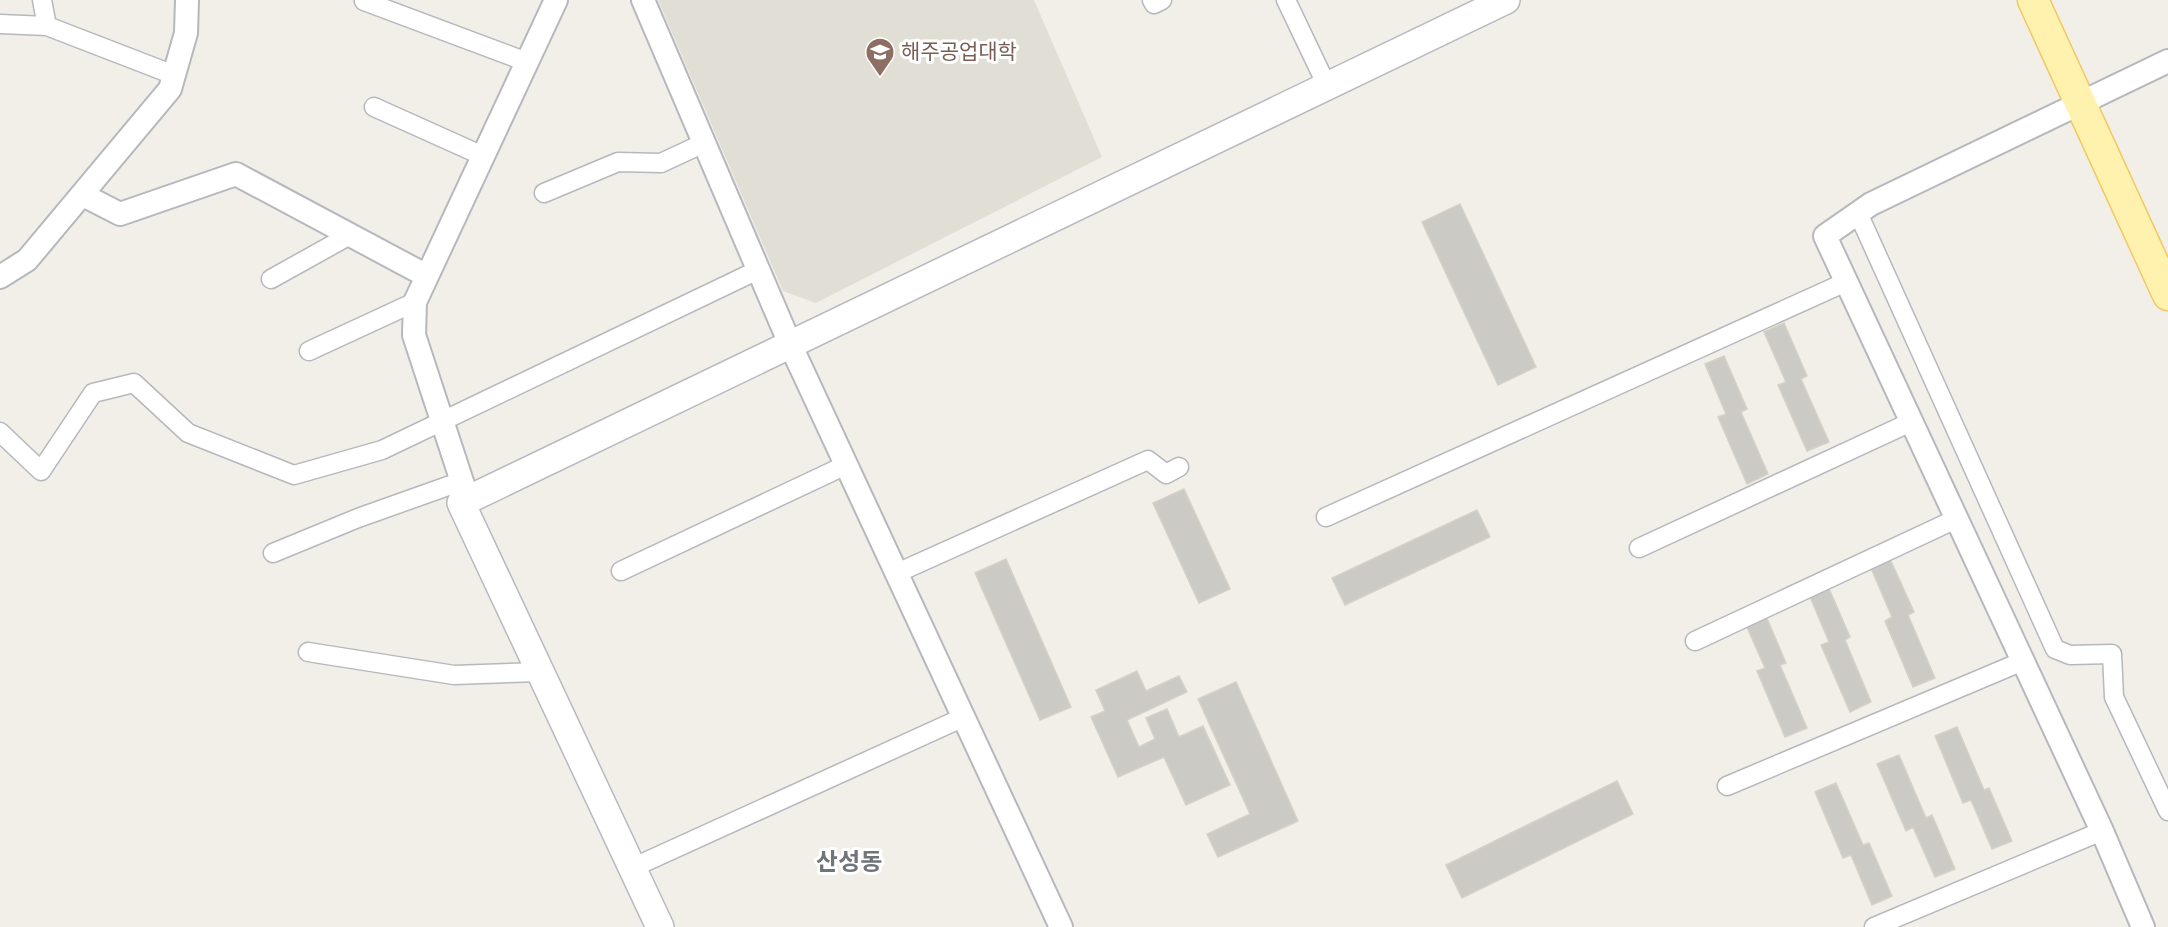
<svg xmlns="http://www.w3.org/2000/svg" width="2168" height="927" font-family="'Source Sans 3','Noto Sans KR',sans-serif">
<style>
.education{fill:#e1ded6}
.building{fill:#cccac5;stroke:#d6d1c6;stroke-width:1.5}
.lines{fill:none;stroke-linecap:round;stroke-linejoin:round}
.minor-casing{stroke:#b5b8bc;stroke-width:21}
.tertiary-casing{stroke:#b5b8bc;stroke-width:26}
.secondary-casing{stroke:#b6babf;stroke-width:30}
.primary-casing{stroke:#f2c960;stroke-width:33}
.minor{stroke:#fff;stroke-width:18}
.tertiary{stroke:#fff;stroke-width:22}
.secondary{stroke:#fff;stroke-width:27}
.primary{stroke:#fff2af;stroke-width:30}
.labels{text-anchor:middle;dominant-baseline:central;stroke-width:6;stroke-linejoin:round;paint-order:stroke}
.education-label{font-size:21px;fill:#785e54;stroke:#fff;text-anchor:start}
.quarter-label{font-size:24px;font-weight:bold;fill:#70757a;stroke:#fff}
</style>
<rect width="100%" height="100%" fill="#f1efe8"/>
<path class="education" d="M658 0H1034L1102 157 816 303 783 291Z"/>
<path class="building" d="M1460 204 1536 367 1498 385 1422 222Z
M1784 323 1807 376 1801 379 1829 442 1807 451 1778 385 1786 382 1764 332Z
M1724 356 1747 409 1741 412 1768 474 1747 484 1718 417 1726 414 1705 364Z
M1184 489 1230 589 1199 603 1153 503Z
M1477 510 1490 537 1345 605 1332 578Z
M1006 559 1071 707 1040 720 975 573Z
M1890 559 1914 612 1908 615 1935 678 1913 687 1885 621 1892 617 1871 568Z
M1827 584 1850 637 1845 640 1871 702 1850 712 1821 645 1829 642 1808 592Z
M1763 609 1786 663 1780 665 1807 728 1785 737 1757 671 1765 668 1743 618Z
M1137 671 1146 691 1179 676 1187 692 1127 720 1139 747 1155 739 1146 718 1167 709 1179 737 1203 726 1230 785 1186 805 1164 757 1118 777 1091 717 1105 711 1096 690Z
M1236 682 1298 821 1218 857 1207 834 1250 814 1198 699Z
M1957 727 1984 790 1989 788 2012 841 1992 849 1971 800 1963 803 1935 736Z
M1899 755 1926 818 1932 815 1955 869 1935 877 1913 827 1906 831 1877 764Z
M1617 781 1633 814 1462 898 1446 865Z
M1836 783 1863 845 1869 843 1892 896 1872 905 1851 855 1843 858 1815 792Z"/>
<g class="lines">
<g class="minor-casing">
<path id="minor" d="M42 0 47 26 174 75
M1152 0 1154 4 1162 0
M1286 0 1327 86
M364 1 527 62
M0 24 47 26
M374 107 483 156
M544 193 618 162 661 163 704 143
M1858 213 2055 649 2070 655 2112 654 2114 697 2168 811
M271 279 350 235
M309 351 415 302
M0 432 41 471 93 393 134 383 188 433 294 475 382 450 758 270
M1326 517 1846 282
M1639 548 1911 422
M273 553 358 518 462 481
M621 571 846 465
M897 573 1148 460 1166 474 1179 467
M1695 641 1956 519
M308 652 454 675 540 672
M1727 786 2023 661
M632 868 964 717
M1874 927 2102 831"/>
</g>
<g class="tertiary-casing">
<path id="tertiary" d="M643 0 790 344 1061 927
M83 195 120 214 236 174 427 276
M0 277 27 260 170 89 186 33 187 0
M468 500 414 335 415 302 556 0
M2143 927 2102 831 1825 236 1871 204 2168 61"/>
</g>
<g class="secondary-casing">
<path id="secondary" d="M660 927 461 503 1506 0"/>
</g>
<g class="primary-casing">
<path id="primary" d="M2033 0 2168 295"/>
</g>
<use href="#minor" class="minor"/>
<use href="#tertiary" class="tertiary"/>
<use href="#secondary" class="secondary"/>
<use href="#primary" class="primary"/>
</g>
<defs>
<g id="university-pin" transform="scale(1.5)"><path d="M0 17L-7.5 6A9.5 9.5 0 1 1 7.5 6Z" fill="#8d6e63" stroke="#fff"/><path d="M0-5L7-2L0 1L-7-2ZM-4 1L0 2.5L4 1V4Q0 6-4 4Z" fill="#fff"/></g>
</defs>
<g fill-rule="evenodd">
<use href="#university-pin" x="880" y="52"/>
</g>
<g class="labels">
<g class="education-label">
<text x="901" y="52">해주공업대학</text>
</g>
<g class="quarter-label">
<text x="849" y="862">산성동</text>
</g>
</g>
</svg>
